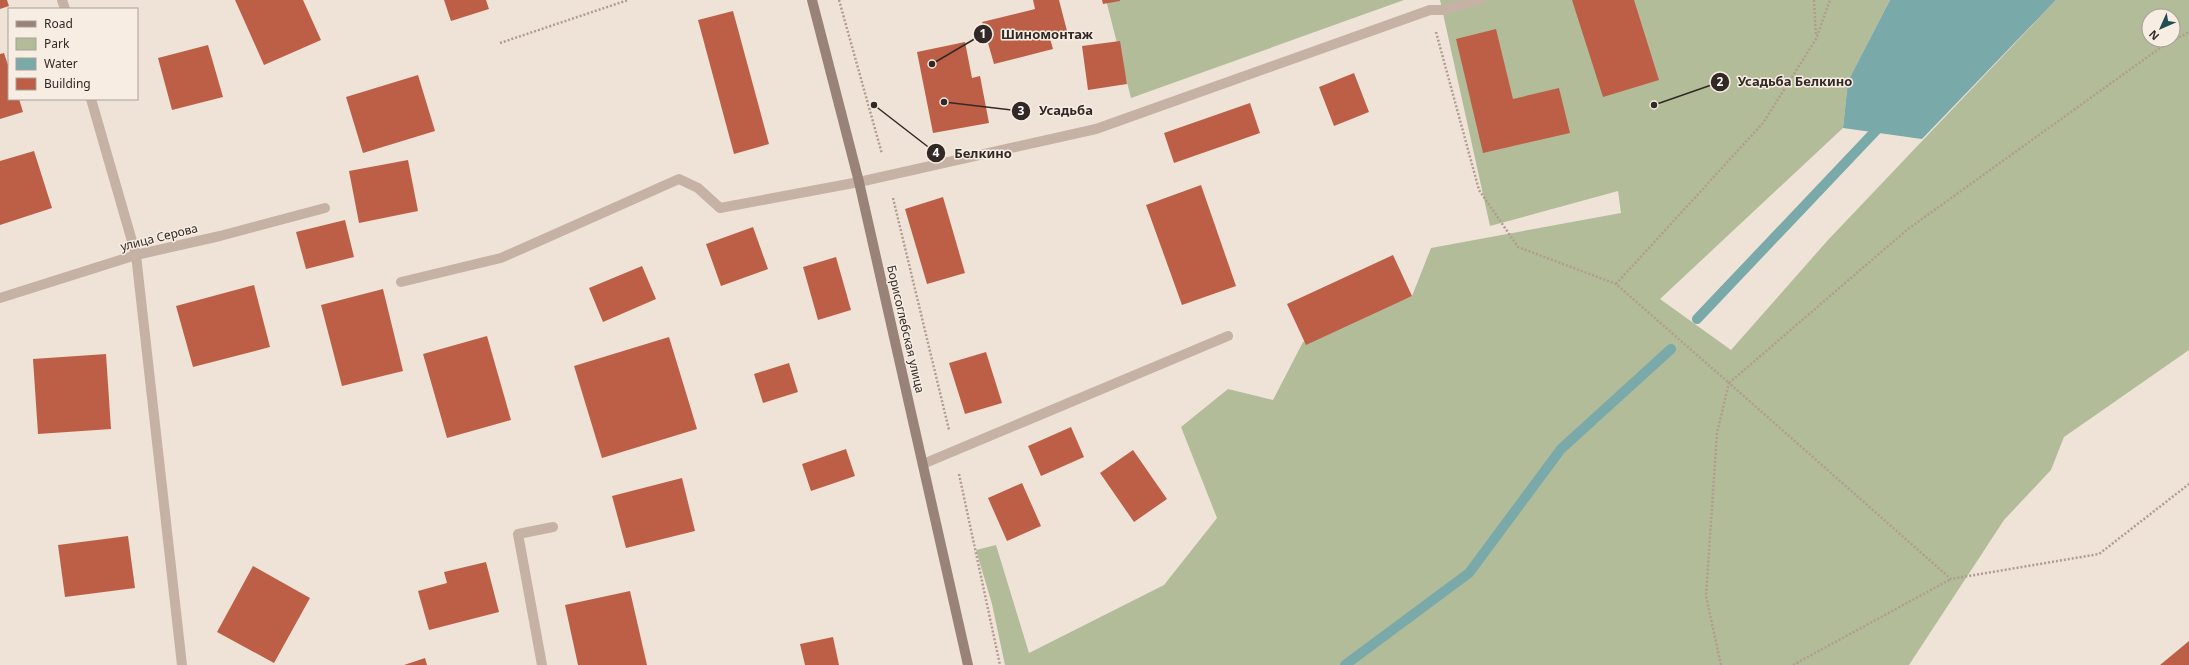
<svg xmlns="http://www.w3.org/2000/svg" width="2189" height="665" font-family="'Noto Sans',sans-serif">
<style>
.green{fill:#b2bc99;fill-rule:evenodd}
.water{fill:#79a9a9}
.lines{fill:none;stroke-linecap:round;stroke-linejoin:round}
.stream{stroke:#79a9a9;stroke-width:10}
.building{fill:#bd5f47}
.path{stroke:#b19c8f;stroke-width:2.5;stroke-dasharray:2 2;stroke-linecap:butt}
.lane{stroke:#c5b2a5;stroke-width:10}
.street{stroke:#c5b2a5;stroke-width:10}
.secondary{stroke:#998277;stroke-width:10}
.labels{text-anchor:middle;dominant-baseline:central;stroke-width:3;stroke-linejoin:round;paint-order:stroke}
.street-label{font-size:12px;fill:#322926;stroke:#f7ede3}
.leader{fill:none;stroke:#322926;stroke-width:1.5}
.callout-dot{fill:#322926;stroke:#f7ede3;stroke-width:1.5}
.mark-label{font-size:12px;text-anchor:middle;font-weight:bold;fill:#fff}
.callout-label{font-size:13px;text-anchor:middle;font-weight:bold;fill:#322926;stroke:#f7ede3;stroke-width:3;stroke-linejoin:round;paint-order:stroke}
</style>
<rect width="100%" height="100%" fill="#efe3d8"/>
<path class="green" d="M1106 0H1404L1131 98Z
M1440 0H1890L1848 81 1843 128 1660 299 1731 350 1828 240 2056 0H2189V350L2064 437 2051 470 2004 520 1909 665H1005L992 604 976 550 996 545 1029 653 1164 585 1217 518 1181 427 1228 389 1273 400 1303 342 1412 296 1431 248 1621 213 1618 191 1490 226ZM2149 16H2173V40H2149Z"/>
<path class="water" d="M1890 0H2056L1922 139 1843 128 1848 81Z"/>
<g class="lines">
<path class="stream" d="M1697 319 1884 122
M1345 665 1469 573 1561 449 1671 349"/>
</g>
<path class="building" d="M0 0H7L9 6 0 9Z
M235 0H303L321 40 264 65Z
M444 0H486L489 9 451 21Z
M1033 0H1059L1067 31 1049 35 1053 49 994 64 982 22 1035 9Z
M1102 0H1120V1L1103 4Z
M1572 0H1634L1659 80 1603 97Z
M733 11 769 144 734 154 698 20Z
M1496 29 1513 99 1559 88 1570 133 1483 153 1456 39Z
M1120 41 1127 84 1088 90 1082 46Z
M965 42 972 78 980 76 989 123 933 133 917 52Z
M208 45 223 97 172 110 158 58Z
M4 53 9 68V99H19L23 112 0 119V54Z
M1354 73 1369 112 1334 126 1319 87Z
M418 75 435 131 363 153 346 97Z
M1250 103 1260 133 1174 163 1164 133Z
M34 151 52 208 0 225V161Z
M408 160 418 211 359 223 349 171Z
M1201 185 1236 286 1182 305 1146 205Z
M943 197 965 273 927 284 905 209Z
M345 220 354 257 306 269 296 232Z
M753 227 768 269 721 286 706 244Z
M1393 255 1412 296 1306 345 1287 304Z
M836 257 851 310 818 320 803 267Z
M642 266 656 299 603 322 589 288Z
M254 285 270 347 193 367 176 306Z
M383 289 403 371 342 386 321 305Z
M487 336 511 420 447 438 423 354Z
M669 337 697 429 602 458 574 366Z
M986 352 1002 403 965 414 949 363Z
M106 354 111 429 38 434 33 359Z
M789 363 798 392 763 403 754 374Z
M1071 427 1084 457 1041 476 1028 446Z
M846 449 855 476 811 491 802 464Z
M1133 450 1167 499 1134 522 1100 473Z
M682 478 695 531 626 548 612 496Z
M1022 483 1041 526 1007 541 988 498Z
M128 536 135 588 65 597 58 545Z
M486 562 499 612 429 630 418 591 447 583 444 572Z
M253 566 310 598 274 663 217 632Z
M630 591 647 665H578L565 605Z
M833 637 839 665H805L800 644Z
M2189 641V665H2160Z
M425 658 427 665H404Z"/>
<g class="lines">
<path class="path" d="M839 0 882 154
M1814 0 1816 36
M1436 32 1479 190 1518 247 1616 284 1729 383 1908 229 2160 48 2189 32
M500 43 628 0
M893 198 949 430
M1616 284 1763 123 1816 39 1830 0
M959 474 1000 665
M1721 665 1706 596 1717 433 1729 383 1951 579 2099 554 2189 484
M1793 665 1951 579"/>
<path class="lane" d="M401 282 501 258 679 179 698 188 720 208 859 182 1096 129 1430 10H1443L1480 0
M923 464 1228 336
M542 665 518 534 553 527"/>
<path class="street" d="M62 0 65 9
M91 99 136 255 182 665
M0 298 136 255 220 236 325 208"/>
<path class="secondary" d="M812 0 859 182 968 665"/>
</g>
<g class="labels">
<g class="street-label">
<text transform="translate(159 237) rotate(-14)">улица Серова</text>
<text transform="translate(906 329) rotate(77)">Борисоглебская улица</text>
</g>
</g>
<path class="leader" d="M932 64L983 34M1654 105L1720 82M944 102L1021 111M874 105L936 153"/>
<g class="callout-dot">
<circle cx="932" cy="64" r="4"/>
<circle cx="1654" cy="105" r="4"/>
<circle cx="944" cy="102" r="4"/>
<circle cx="874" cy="105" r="4"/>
<circle cx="983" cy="34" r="10"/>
<circle cx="1720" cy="82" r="10"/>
<circle cx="1021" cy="111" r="10"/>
<circle cx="936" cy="153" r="10"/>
</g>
<g class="mark-label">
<text x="983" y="38">1</text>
<text x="1720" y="86">2</text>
<text x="1021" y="115">3</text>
<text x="936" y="157">4</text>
</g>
<g class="callout-label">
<text x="1047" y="39">Шиномонтаж</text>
<text x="1795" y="86">Усадьба Белкино</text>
<text x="1066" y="115">Усадьба</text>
<text x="983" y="158">Белкино</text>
</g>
<rect x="8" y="8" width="130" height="92" fill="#f7ede3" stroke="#a89f97"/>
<rect x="16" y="21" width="20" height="6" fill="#998277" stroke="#a89f97"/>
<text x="44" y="28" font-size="12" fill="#322926">Road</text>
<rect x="16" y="38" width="20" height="12" fill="#b2bc99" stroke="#a89f97"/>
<text x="44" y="48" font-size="12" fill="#322926">Park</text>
<rect x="16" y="58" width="20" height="12" fill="#79a9a9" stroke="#a89f97"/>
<text x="44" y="68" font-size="12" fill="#322926">Water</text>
<rect x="16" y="78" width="20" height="12" fill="#bd5f47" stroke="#a89f97"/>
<text x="44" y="88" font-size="12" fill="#322926">Building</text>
<g transform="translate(2161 28) rotate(225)"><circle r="19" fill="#f7ede3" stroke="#a89f97"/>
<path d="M0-3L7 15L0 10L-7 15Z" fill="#1f4f50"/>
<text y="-6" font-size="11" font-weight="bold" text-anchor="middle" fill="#322926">N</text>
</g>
</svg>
